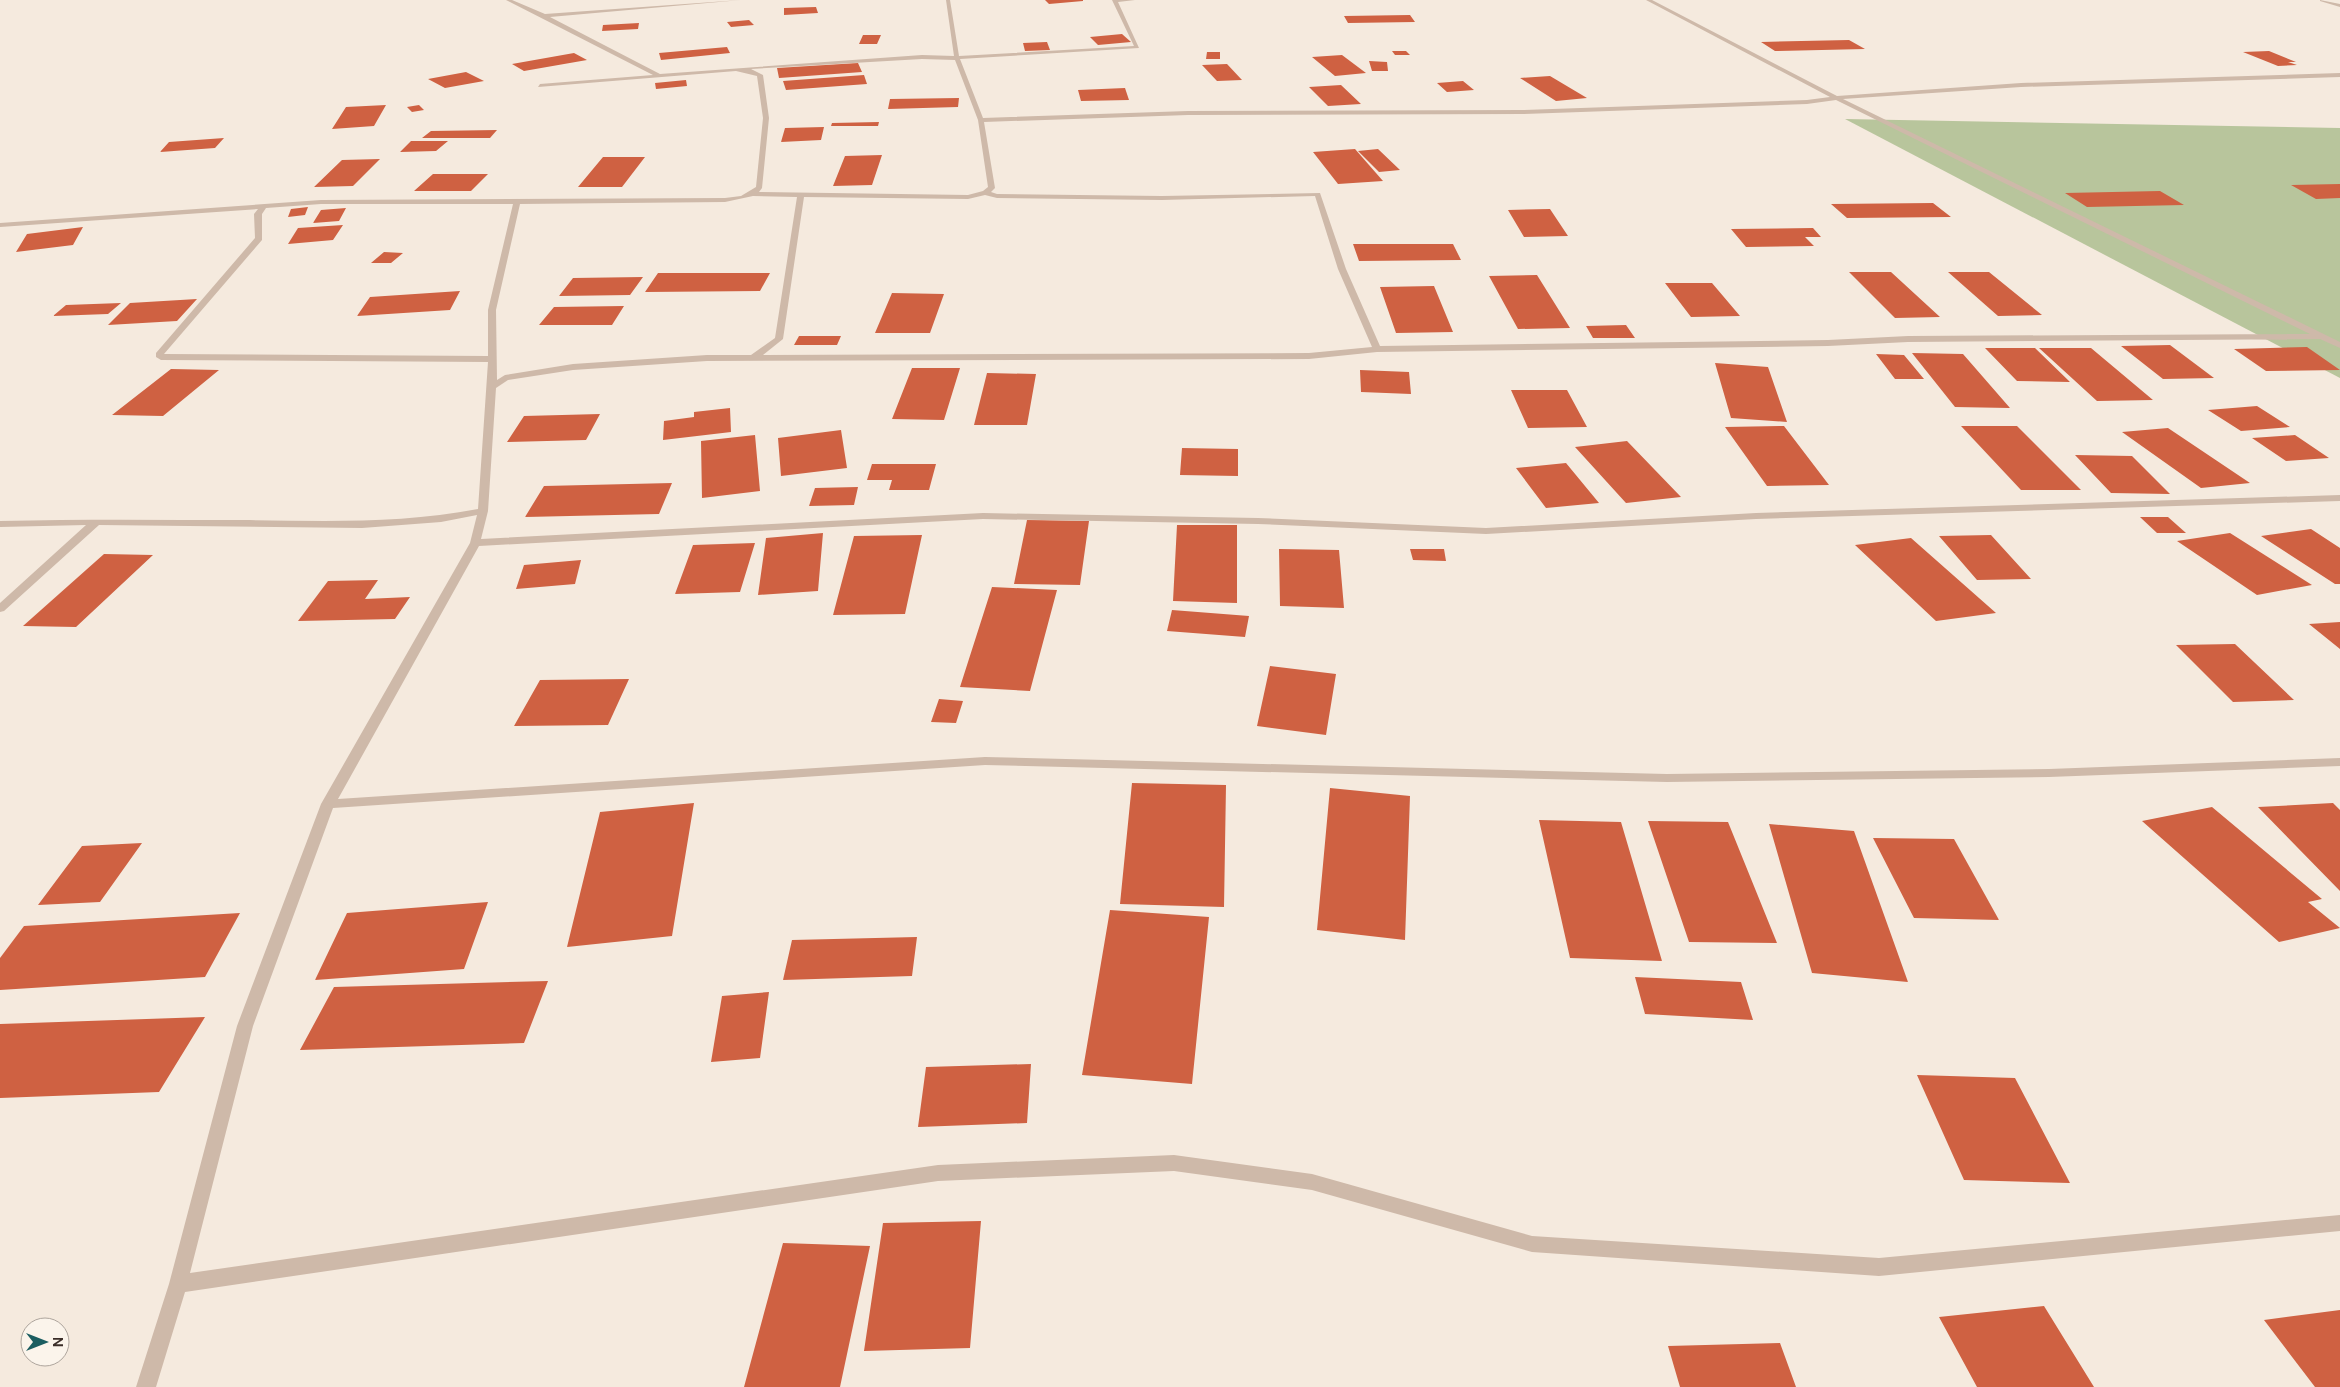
<svg xmlns="http://www.w3.org/2000/svg" width="2340" height="1387" font-family="'DM Sans',sans-serif">
<style>
.green{fill:#b8c59c}
.building{fill:#cf6142}
.lines{fill:none;stroke-linecap:round;stroke-linejoin:round}
.minor{fill:#ceb9a9;fill-rule:evenodd}
</style>
<rect width="100%" height="100%" fill="#f5eade"/>
<path class="green" d="M1845 119 2340 128V378Z"/>
<path class="building" d="M1045 0H1083V1L1049 4Z
M816 7 818 13 784 15V8Z
M1410 15 1415 22 1348 23 1344 16Z
M749 20 754 25 731 27 727 22Z
M639 23 638 29 602 31 603 25Z
M1122 34 1131 42 1098 45 1090 37Z
M863 35H881L877 44H859Z
M1849 40 1865 49 1775 51 1761 42Z
M1047 42 1050 50 1025 51 1023 43Z
M727 47 730 53 661 60 659 53Z
M1392 51H1406L1410 55H1395Z
M2269 51 2296 62H2288L2297 65 2278 66 2243 52Z
M1207 52H1220V59H1206Z
M574 53 587 60 524 71 512 64Z
M1342 55 1366 73 1335 76 1312 57Z
M1369 61 1387 62 1388 71H1372Z
M858 63 862 72 779 78 777 68Z
M1227 64 1242 80 1217 81 1202 65Z
M466 72 484 81 445 88 428 79Z
M864 75 867 84 786 90 783 81Z
M1550 76 1587 98 1556 101 1520 78Z
M686 80 687 86 656 89 655 83Z
M1463 81 1474 90 1447 92 1437 83Z
M1341 85 1361 104 1328 106 1309 87Z
M1125 88 1129 100 1081 101 1078 90Z
M959 98 958 107 888 109 890 99Z
M386 105 374 126 332 129 346 107Z
M419 105 424 110 412 112 407 107Z
M879 122 878 126H831L832 123Z
M824 127 821 140 781 142 785 128Z
M497 130 490 138H422L431 131Z
M224 138 215 148 160 152 169 142Z
M411 141H448L436 151 400 152Z
M1355 149 1383 181 1338 184 1313 152Z
M1378 149 1400 170 1379 172 1358 151Z
M882 155 872 185 833 186 845 156Z
M603 157H645L622 187H578Z
M380 159 353 186 314 187 342 160Z
M433 174H488L471 191H414Z
M2340 184V198L2316 199 2291 185Z
M2160 191 2184 205 2087 207 2065 193Z
M1933 203 1951 217 1847 218 1831 204Z
M308 207 305 215 288 217 291 209Z
M346 208 339 221 313 223 321 210Z
M1550 209 1568 236 1524 237 1508 210Z
M343 225 333 240 288 244 298 228Z
M83 227 73 245 16 252 27 234Z
M1813 228 1821 237H1805L1814 246 1746 247 1731 229Z
M1353 244H1453L1461 260 1359 261Z
M384 252 403 253 391 263H371Z
M1849 272H1891L1940 317 1895 318Z
M1948 272H1989L2042 315 1998 316Z
M658 273H770L760 291 645 292Z
M1537 275 1570 328 1518 329 1489 276Z
M643 277 630 295 559 296 573 278Z
M1665 283H1712L1740 316 1691 317Z
M1434 286 1453 332 1396 333 1380 287Z
M460 291 450 310 357 316 370 297Z
M892 293 944 294 930 333H875Z
M197 299 177 321 108 325 130 303Z
M121 303 108 314 53 316 66 305Z
M624 306 612 325H539L554 307Z
M1626 325 1635 338H1593L1586 326Z
M799 336H841L837 345H794Z
M2170 345 2214 378 2163 379 2121 346Z
M2307 347 2340 370 2266 371 2234 349Z
M1985 348H2035L2070 382 2017 381Z
M2039 348H2091L2153 400 2097 401Z
M1912 353 1963 354 2010 408 1955 407Z
M1876 354 1904 355 1924 379H1895Z
M1715 363 1768 367 1787 422 1731 418Z
M912 368H960L944 420 892 419Z
M171 369 219 370 163 416 112 415Z
M1360 370 1409 372 1411 394 1361 392Z
M987 373 1036 374 1027 425H974Z
M1511 390H1567L1587 427 1528 428Z
M2257 406 2290 427 2241 431 2208 410Z
M730 408 731 432 663 440 664 421 694 417V412Z
M600 414 586 440 507 442 524 416Z
M1784 426 1829 485 1767 486 1725 427Z
M1961 426H2017L2081 490H2021Z
M2168 428 2250 483 2201 488 2122 432Z
M841 430 847 468 781 476 778 438Z
M755 435 760 491 702 498 701 441Z
M2295 435 2329 458 2286 461 2252 438Z
M1627 441 1681 497 1626 503 1575 447Z
M1182 448 1238 449V476L1180 475Z
M2075 455 2132 456 2170 494 2111 493Z
M1566 463 1599 503 1546 508 1516 468Z
M872 464H936L929 490H889L892 480H867Z
M672 483 659 514 525 517 544 486Z
M858 487 854 505 809 506 815 488Z
M2140 517H2168L2186 533H2157Z
M1027 520 1089 521 1080 585 1014 584Z
M1177 525H1237V603L1173 601Z
M2311 529 2340 548V584H2335L2261 536Z
M823 533 818 591 758 595 766 538Z
M2230 533 2312 585 2257 595 2177 541Z
M922 535 905 614 833 615 854 536Z
M1991 535 2031 579 1977 580 1939 536Z
M1911 538 1996 613 1936 621 1855 545Z
M755 543 740 592 675 594 693 545Z
M1279 549 1339 550 1344 608 1280 606Z
M1410 549H1444L1446 561 1413 560Z
M104 554 153 555 76 627 23 626Z
M581 560 575 584 516 589 524 565Z
M378 580 365 599 410 597 395 619 298 621 328 581Z
M992 587 1057 590 1030 691 960 687Z
M1172 610 1249 616 1245 637 1167 631Z
M2340 622V649L2309 624Z
M2235 644 2294 700 2233 702 2176 645Z
M1270 666 1336 674 1326 735 1257 726Z
M629 679 608 725 514 726 540 680Z
M939 699 963 701 956 723 931 722Z
M1132 783 1226 785 1224 907 1120 904Z
M1330 788 1410 796 1405 940 1317 930Z
M694 803 672 936 567 947 600 812Z
M2333 803 2340 810V891L2258 807Z
M2212 807 2322 899 2308 902 2340 928 2279 942 2142 821Z
M1539 820 1621 822 1662 961 1570 958Z
M1648 821 1728 822 1777 943 1689 942Z
M1769 824 1854 831 1908 982 1812 973Z
M1873 838 1954 839 1999 920 1914 918Z
M142 843 100 902 38 905 82 846Z
M488 902 464 969 315 980 347 913Z
M1110 910 1209 917 1192 1084 1082 1075Z
M240 913 205 977 0 990V958L24 926Z
M917 937 912 976 783 980 792 940Z
M1635 977 1741 982 1753 1020 1645 1014Z
M548 981 524 1043 300 1050 334 987Z
M769 992 760 1058 711 1062 722 996Z
M205 1017 159 1092 0 1098V1024Z
M1031 1064 1027 1123 918 1127 926 1067Z
M1917 1075 2015 1078 2070 1183 1964 1180Z
M981 1221 970 1348 864 1351 883 1223Z
M783 1243 870 1246 840 1387H744Z
M2044 1306 2094 1387H1977L1939 1317Z
M2340 1310V1387H2315L2264 1320Z
M1780 1343 1796 1387H1680L1668 1346Z"/>
<g class="lines">
<path class="minor" d="M506 0H512L545 14 741 0 550 17 660 74 922 55 954 56 946 0H950L959 56 1134 46 1112 0H1135L1118 2 1139 48 960 59 983 118 1188 111 1523 110 1807 100 1830 97 1646 0H1652L1837 96 2021 83 2340 73V77L2021 87 1843 99 2340 342V348L2320 339 1908 342 1828 346 1377 352 1309 359 707 361 573 370 508 380 496 388 488 511 481 539 983 513 1258 518 1486 528 1756 513 2340 495V501L1756 519 1486 534 1258 524 983 519 479 546 338 799 985 757 1667 774 2049 769 2340 758V766L2049 777 1667 782 985 765 333 808 253 1026 190 1273 938 1165 1174 1155 1312 1174 1532 1236 1879 1258 2340 1215V1231L1879 1276 1532 1252 1312 1190 1174 1171 938 1181 185 1292 156 1387H136L169 1284 237 1026 321 804 470 543 477 515 441 522 362 528 99 525 4 611 0 612V603L86 525 0 527V521C81 519 162 520 243 520 322 521 400 524 478 509L488 362 161 360 156 357V353L255 238 254 214 258 209 0 227V223L321 200 725 198 741 196 756 187 763 118 757 76 736 71 538 87 540 84 653 75ZM922 59 955 60 978 120 988 187 983 191 968 195 759 192 762 188 769 118 763 75 751 69ZM1836 100 2310 334 1908 336 1828 340 1380 346 1346 269 1320 193 1162 196 997 194 991 192 995 188 984 122 1188 115 1523 114 1807 104ZM985 195 997 198 1162 200 1315 196 1338 269 1372 347 1309 353 763 355 783 339 804 197 968 199ZM753 196 797 197 775 338 751 355H707L573 364 505 375 497 380 496 310 520 204 725 202ZM321 204H513L488 310V356L164 354 262 240V214L266 208Z
M2320 0 2340 4V7L2320 1Z"/>
</g>
<g transform="translate(45 1342) rotate(90)"><circle r="24" fill="#fbf4eb" stroke="#aea59d"/>
<path d="M0-4L9 19L0 12L-9 19Z" fill="#1b5d60"/>
<text y="-8" font-size="14" font-weight="bold" text-anchor="middle" fill="#3b2e29">N</text>
</g>
</svg>
